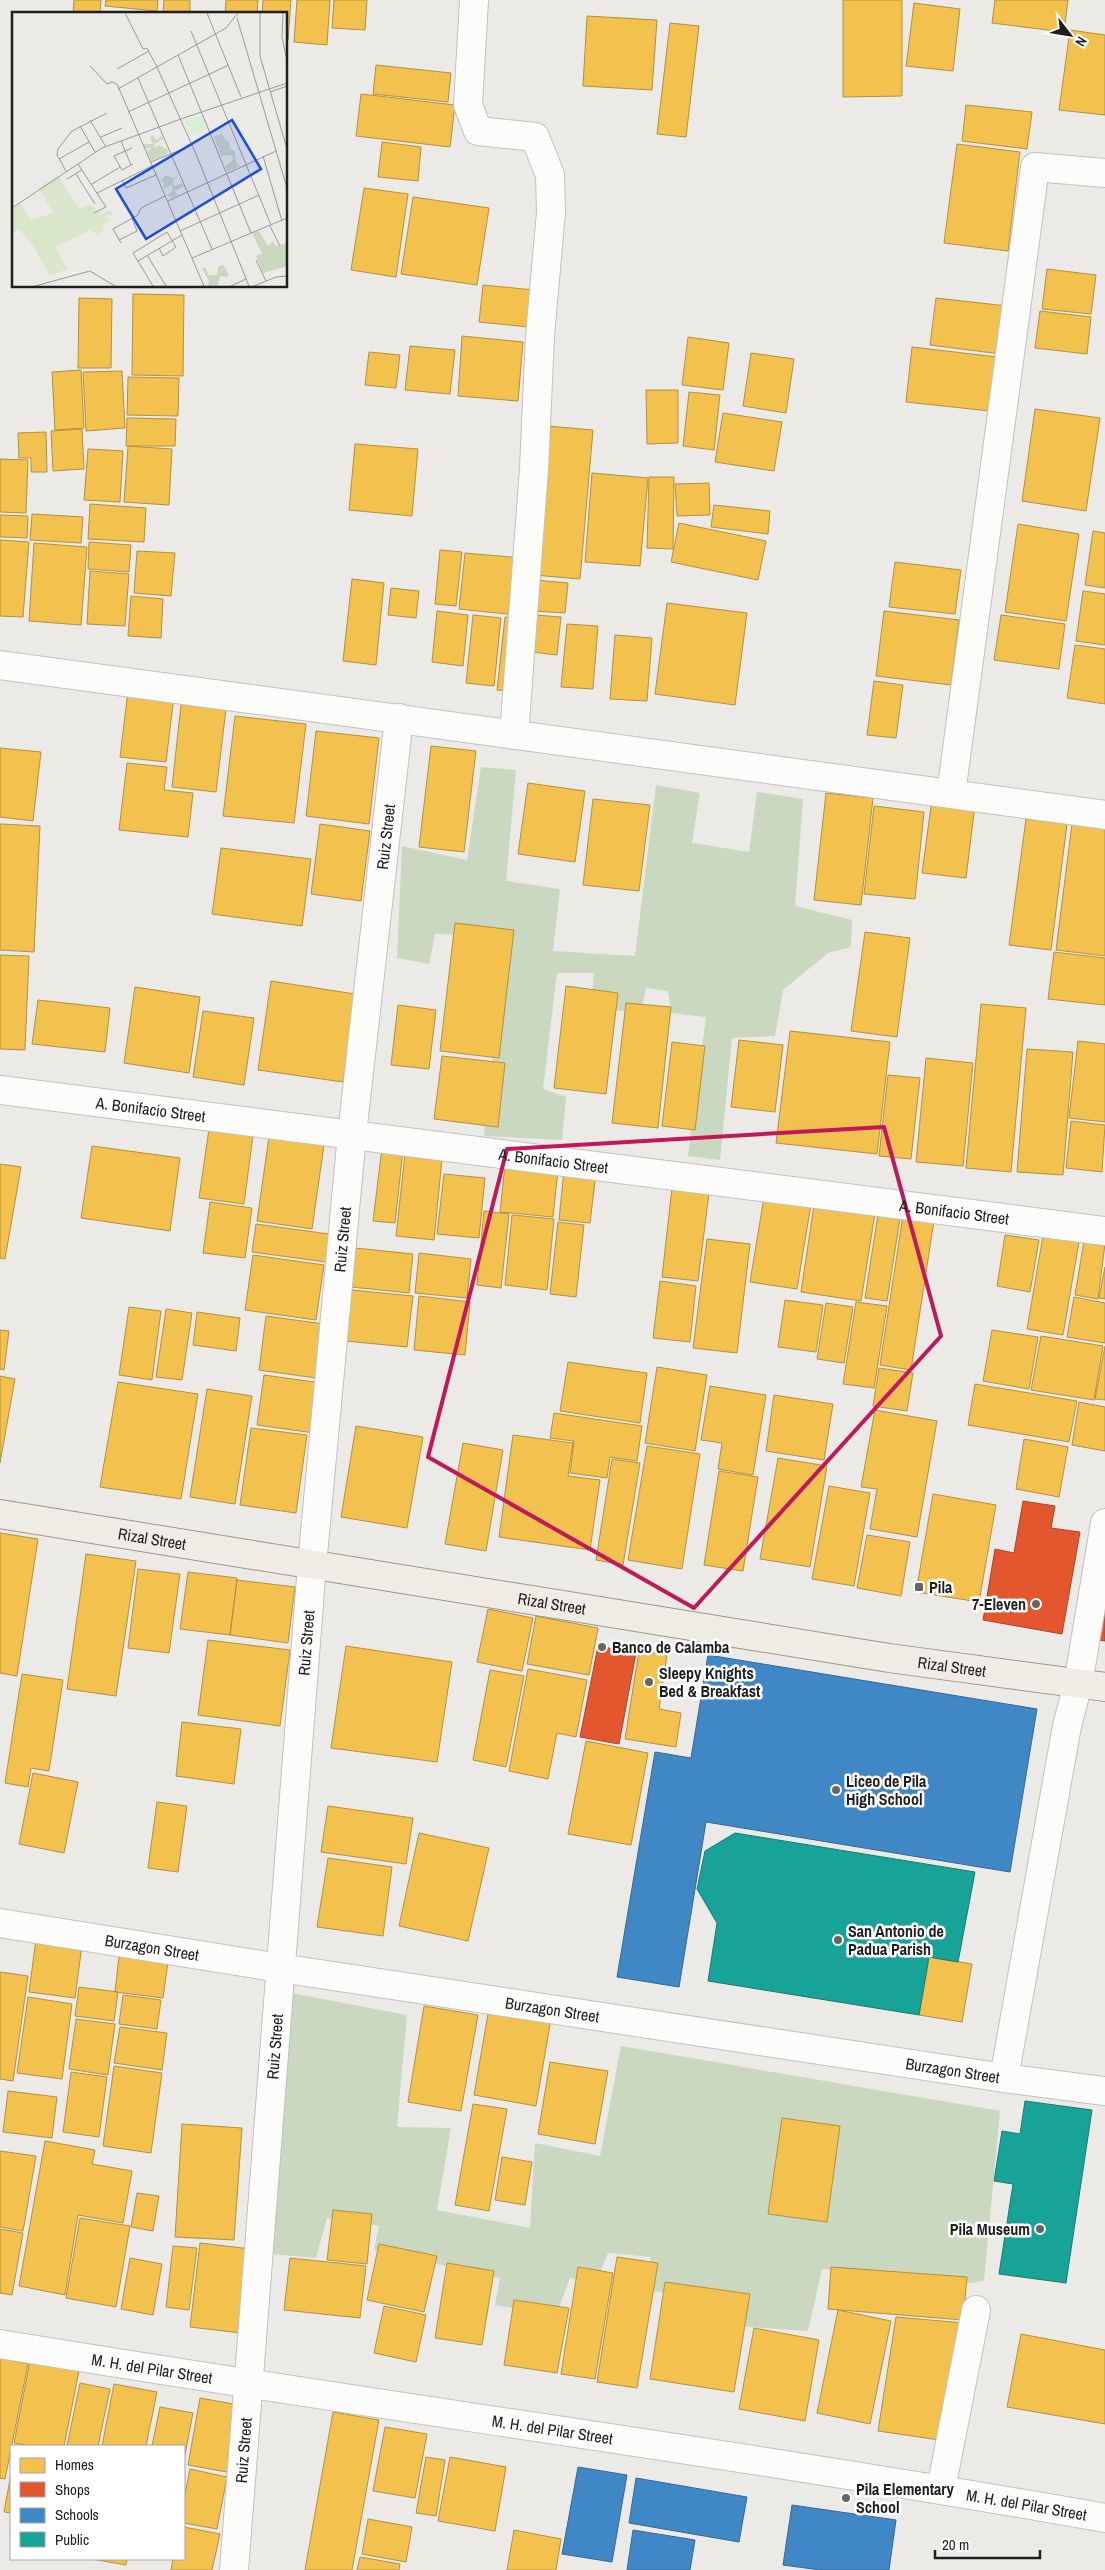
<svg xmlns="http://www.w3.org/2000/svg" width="1105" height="2570" font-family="'Archivo Narrow',sans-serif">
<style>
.forest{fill:#c9d8bf}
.homes{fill:#f2c14e;stroke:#b29040}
.shops{fill:#e4572e;stroke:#a94629}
.schools{fill:#3f88c5;stroke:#356893}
.public{fill:#17a398;stroke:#197b73}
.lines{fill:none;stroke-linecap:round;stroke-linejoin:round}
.minor-casing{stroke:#c2c1bf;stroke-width:30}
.major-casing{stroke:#a09686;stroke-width:30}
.minor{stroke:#fcfcfb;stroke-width:28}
.major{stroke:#efebe5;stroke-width:28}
.marked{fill:none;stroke:#c2185b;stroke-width:4;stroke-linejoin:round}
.poi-dot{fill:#666564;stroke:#fff;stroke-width:2}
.labels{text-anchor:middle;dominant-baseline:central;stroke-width:5;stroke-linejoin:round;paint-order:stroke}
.street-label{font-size:16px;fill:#1e1e1e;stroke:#fff}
.poi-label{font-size:16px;font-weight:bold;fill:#1e1e1e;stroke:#fff;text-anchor:start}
.inset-road{fill:none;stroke:#9a9897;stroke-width:1}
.view{fill:#1d4ed8;fill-opacity:0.15;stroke:#1d4ed8;stroke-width:2.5}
.inset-edge{fill:none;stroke:#1e1e1e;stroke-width:2.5}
</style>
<rect width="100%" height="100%" fill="#eceae7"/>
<path class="forest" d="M481 767 516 770 506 881 560 889 553 951 635 956 656 785 700 793 692 843 749 852 757 792 803 799 795 906 852 920 851 947 828 953 783 990 775 1036 732 1038 720 1160 688 1156 706 1017 671 1013 668 991 646 988 641 1013 591 1007 594 973H557L543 1089 566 1097 562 1140 484 1136 506 937 435 934 429 964 397 958 402 846 467 860Z
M291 1993 407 2015 397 2127 451 2128 437 2210 530 2228 535 2143 600 2156 621 2046 1000 2111 984 2281 960 2284 822 2269 808 2331 736 2326 739 2303 646 2290 651 2257 608 2253 596 2282 570 2278 556 2315 495 2305 500 2278 374 2250 379 2226 327 2218 316 2258 272 2254Z"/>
<path class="homes" d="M74 0H101L100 14H73Z
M106 0H158L157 11 105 6Z
M164 0H190V14H163Z
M226 0H258L257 14H225Z
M263 0H291L288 40 286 14H262Z
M297 0H330L327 45 294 42Z
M334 0H367L365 30 332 28Z
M843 0H902V96L843 97Z
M995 0H1068L1064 32 992 23Z
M914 3 960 9 953 71 906 66Z
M587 16 657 20 652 90 583 86Z
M670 23 699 26 686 137 657 134Z
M1070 30 1105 35V115L1059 110Z
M376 65 451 73 448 102 373 94Z
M361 94 455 105 450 147 356 136Z
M966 105 1032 112 1027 149 962 141Z
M382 142 421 147 418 181 378 177Z
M957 144 1020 152 1008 251 944 243Z
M364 188 408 194 396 277 351 270Z
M413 197 489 208 477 285 401 274Z
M1047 269 1096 275 1091 314 1042 309Z
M483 285 534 290 529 327 479 322Z
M133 294 184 295 183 376 132 375Z
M79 298 112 299 111 368H78Z
M936 298 1007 306 1001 354 930 345Z
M1040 311 1091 317 1087 354 1035 348Z
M462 336 523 342 518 401 458 396Z
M688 337 729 343 723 390 682 385Z
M410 346 455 350 450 394 405 390Z
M912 347 997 357 990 411 906 402Z
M369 352 400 355 396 388 365 385Z
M751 353 794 359 786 413 743 406Z
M81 370 84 428 55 430 52 372Z
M122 371 125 428 86 431 83 372Z
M128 377 179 378 178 416 127 415Z
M646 390H678V443L647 444Z
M689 392 720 395 714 450 683 446Z
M1035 409 1100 418 1086 511 1022 501Z
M723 413 782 422 774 471 715 462Z
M127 418 176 419 175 446H126Z
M547 426 593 430 580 579 534 575Z
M82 429 84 469 53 471 51 431Z
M46 432 47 472H31V458H19L18 433Z
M355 444 418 449 412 516 349 510Z
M128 446 172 449 169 505 124 502Z
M88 449 123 451 120 502 84 500Z
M0 459 28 460 26 513 0 512Z
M592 473 648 478 640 566 585 562Z
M649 477H674L673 549 647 548Z
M709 483 710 515 677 516 675 484Z
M90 504 146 508 144 542 88 539Z
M714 505 770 511 768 534 711 527Z
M32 514 83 517 81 543 30 540Z
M0 515 28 516 27 538 0 537Z
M679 523 766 541 758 580 671 562Z
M1018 524 1079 534 1066 621 1005 612Z
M1093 531 1105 533V588L1085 585Z
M0 540 29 542 23 617 0 616Z
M89 542 131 545 129 572 88 569Z
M34 543 87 547 81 625 29 621Z
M440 550 462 552 456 606 435 604Z
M137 551 175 553 171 596 134 593Z
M465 553 522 558 516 615 459 609Z
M895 562 961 570 955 614 889 607Z
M90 571 129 574 125 626 87 624Z
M352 579 384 583 376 665 343 661Z
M535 580 568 583 565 613 533 611Z
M391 588 419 591 416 618 388 615Z
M1083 591 1105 594V645L1076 641Z
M131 596 163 599 161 638 128 636Z
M667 603 747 613 735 705 655 694Z
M437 611 468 615 463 666 432 662Z
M884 611 959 620 951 685 876 676Z
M473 615 501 618 494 686 466 683Z
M535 615 561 617 557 655 532 652Z
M1001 615 1065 624 1059 669 994 660Z
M505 617 522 619 515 692 497 690Z
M567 624 598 626 593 689 561 687Z
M615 635 652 638 647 701 610 699Z
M1075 645 1105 649V704L1067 698Z
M874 681 903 685 896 738 867 735Z
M128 691 174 696 166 762 120 757Z
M182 696 227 701 216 792 172 787Z
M235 716 306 724 294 823 223 816Z
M316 731 379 738 369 824 306 816Z
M431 746 476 751 464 852 419 847Z
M0 748 41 752 33 821 0 817Z
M127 763 167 767 164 790 193 793 188 837 119 830Z
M528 783 585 791 575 862 518 854Z
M826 793 873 798 861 905 814 900Z
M593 799 650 805 639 891 583 885Z
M932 799 975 805 966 878 922 873Z
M874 806 924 812 915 899 864 894Z
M1026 819 1067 824 1051 950 1009 945Z
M0 824 40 826 34 952 0 950Z
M320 824 370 831 361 901 311 894Z
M1072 824 1105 828V956L1056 950Z
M221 848 311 859 302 926 212 914Z
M455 923 514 930 499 1058 440 1051Z
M865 932 910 938 897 1037 851 1031Z
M1054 952 1105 958V1005L1048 999Z
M0 955 29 956 25 1050 0 1049Z
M271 981 355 994 343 1082 258 1070Z
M566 986 618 993 606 1094 554 1088Z
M135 987 200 997 189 1073 124 1063Z
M38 1000 110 1008 105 1052 32 1044Z
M626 1003 671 1007 658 1128 612 1123Z
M981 1004 1026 1008 1011 1172 966 1168Z
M398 1005 436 1010 429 1069 391 1065Z
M203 1011 254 1018 244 1085 193 1077Z
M790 1031 890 1042 877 1154 776 1143Z
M739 1040 783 1045 775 1112 731 1107Z
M1078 1041 1105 1044V1122L1069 1118Z
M672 1042 705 1046 695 1130 662 1126Z
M1027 1049 1073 1052 1063 1175 1017 1172Z
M442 1056 505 1063 498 1127 434 1119Z
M926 1058 973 1063 963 1166 916 1162Z
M888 1075 920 1078 911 1159 879 1156Z
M1071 1121 1105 1125 1102 1172 1066 1168Z
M209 1129 253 1135 244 1204 199 1198Z
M269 1137 324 1145 312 1229 257 1221Z
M406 1145 443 1149 434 1240 396 1236Z
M92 1146 180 1158 170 1231 81 1218Z
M382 1148 403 1150 395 1223 373 1221Z
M0 1164 21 1167 5 1259 0 1258Z
M505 1165 558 1170 553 1217 500 1212Z
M564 1170 596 1173 590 1223 559 1220Z
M444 1174 485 1178 479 1238 437 1234Z
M672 1188 709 1193 698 1281 662 1277Z
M765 1191 812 1198 797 1289 750 1282Z
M815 1198 876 1207 861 1301 801 1292Z
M210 1202 252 1208 245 1258 203 1253Z
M879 1208 901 1212 887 1301 865 1298Z
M904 1209 935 1214 911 1370 880 1365Z
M484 1211 509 1214 501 1288 477 1285Z
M512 1215 554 1219 547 1290 505 1285Z
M558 1222 584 1225 576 1297 550 1294Z
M256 1224 336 1235 333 1263 252 1252Z
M1005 1235 1039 1240 1030 1292 997 1286Z
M1043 1236 1079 1242 1063 1335 1027 1329Z
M707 1239 750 1244 737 1353 693 1348Z
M1084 1241 1105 1244 1098 1299 1075 1295Z
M355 1248 413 1254 409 1293 351 1287Z
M419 1253 471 1259 467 1298 415 1293Z
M253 1255 324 1265 316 1320 245 1310Z
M1105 1267V1299L1099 1298Z
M660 1281 696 1286 690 1342 653 1338Z
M352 1290 413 1296 407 1347 346 1341Z
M419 1296 470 1302 465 1355 414 1350Z
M1074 1297 1105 1303V1343L1067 1337Z
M785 1300 823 1305 816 1352 778 1347Z
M856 1302 887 1306 874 1388 843 1384Z
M826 1303 853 1307 844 1363 817 1359Z
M129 1307 161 1311 152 1380 119 1375Z
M166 1309 192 1313 182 1380 156 1377Z
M197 1312 240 1318 236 1351 193 1345Z
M266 1316 324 1324 316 1378 259 1370Z
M0 1330 9 1331 4 1370 0 1369Z
M992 1330 1038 1337 1029 1389 983 1381Z
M1041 1336 1103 1346 1094 1400 1031 1390Z
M1105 1346V1400L1095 1399Z
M568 1362 647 1373 640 1423 560 1411Z
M657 1367 707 1375 695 1451 645 1443Z
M879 1368 913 1373 907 1411 873 1406Z
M264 1375 321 1383 314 1433 257 1425Z
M0 1376 15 1379 0 1463Z
M118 1382 198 1394 181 1499 100 1487Z
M975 1384 1077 1401 1069 1442 968 1425Z
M710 1386 766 1395 753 1475 718 1469 722 1443 701 1440Z
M207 1389 252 1396 235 1504 190 1497Z
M774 1395 833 1404 824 1460 766 1451Z
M1079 1402 1105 1407V1451L1072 1445Z
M875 1410 937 1421 917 1537 870 1529 877 1489 861 1487Z
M554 1413 642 1426 637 1461 610 1457 607 1478 570 1473 574 1441 550 1438Z
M356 1426 423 1437 407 1528 341 1517Z
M251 1428 307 1435 296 1513 240 1505Z
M513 1435 573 1443 568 1476 600 1480 590 1550 499 1537Z
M1024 1439 1068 1447 1059 1497 1016 1489Z
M463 1443 503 1450 486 1551 445 1544Z
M647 1446 700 1454 682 1569 628 1560Z
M778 1458 827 1466 810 1567 760 1559Z
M612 1459 640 1463 623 1565 596 1560Z
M719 1471 758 1477 743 1571 704 1565Z
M829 1486 870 1493 854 1586 812 1579Z
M933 1494 996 1505 979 1602 916 1592Z
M0 1533 38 1539 17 1676 0 1673Z
M867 1535 910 1542 901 1596 857 1588Z
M86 1554 136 1561 116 1696 67 1689Z
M138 1569 180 1574 169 1653 128 1648Z
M188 1572 237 1578 230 1635 180 1629Z
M237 1580 295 1587 288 1643 230 1635Z
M488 1609 533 1618 522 1671 477 1662Z
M536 1616 598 1628 589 1675 527 1664Z
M208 1640 290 1650 280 1726 198 1715Z
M346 1646 452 1662 437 1762 331 1748Z
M639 1651 667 1655 659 1709 681 1713 676 1747 625 1739Z
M528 1669 587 1680 576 1737 557 1733 548 1779 509 1771Z
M490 1670 524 1676 506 1767 473 1760Z
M22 1674 63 1680 49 1771 31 1768 28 1787 5 1783Z
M182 1722 241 1729 234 1784 176 1776Z
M586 1741 648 1753 631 1845 568 1834Z
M33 1773 78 1782 64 1853 19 1844Z
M157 1802 187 1806 178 1872 148 1868Z
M328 1806 413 1818 406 1864 321 1852Z
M419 1833 489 1848 468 1941 399 1926Z
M328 1858 392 1867 383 1936 317 1927Z
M36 1939 82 1945 75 1998 29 1992Z
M119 1956 168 1962 163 1998 115 1992Z
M929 1957 972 1964 962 2022 919 2015Z
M0 1972 28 1976 13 2081 0 2079Z
M79 1987 118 1992 114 2021 75 2016Z
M123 1995 161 2000 157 2029 119 2024Z
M28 1997 72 2004 62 2079 17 2073Z
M424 2006 478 2015 461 2111 408 2102Z
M489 2008 551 2019 536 2106 474 2095Z
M76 2019 115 2024 108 2075 69 2069Z
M120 2027 167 2033 162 2070 114 2063Z
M550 2062 608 2071 595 2144 538 2134Z
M114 2066 162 2073 151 2153 103 2146Z
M71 2072 107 2077 99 2137 63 2132Z
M8 2091 57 2097 52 2138 3 2132Z
M473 2104 507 2109 489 2211 455 2205Z
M782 2118 840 2126 827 2222 768 2214Z
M182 2124 242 2128 234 2240 175 2237Z
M45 2141 95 2150 92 2164 132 2171 123 2223 78 2215 65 2295 19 2286Z
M0 2151 36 2156 23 2231 0 2227Z
M502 2157 532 2162 525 2205 495 2200Z
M137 2193 159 2196 153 2231 131 2227Z
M333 2210 372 2214 367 2264 327 2260Z
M80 2218 130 2226 116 2307 66 2298Z
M0 2229 23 2233 12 2295 0 2293Z
M200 2243 251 2249 241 2333 190 2327Z
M379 2244 437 2256 424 2312 367 2300Z
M173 2246 197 2248 189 2310 166 2307Z
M617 2257 658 2263 637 2388 597 2382Z
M130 2258 162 2264 153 2315 121 2309Z
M290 2258 366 2266 360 2318 284 2310Z
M447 2263 494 2271 482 2345 435 2338Z
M578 2267 613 2273 595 2379 561 2374Z
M831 2267 967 2277 963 2320 828 2309Z
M665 2282 750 2294 734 2392 650 2379Z
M514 2300 569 2308 557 2373 504 2365Z
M384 2306 426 2315 416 2362 374 2353Z
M838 2310 891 2321 870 2424 817 2413Z
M896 2317 964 2323 946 2441 878 2431Z
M754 2328 819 2340 805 2421 739 2409Z
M1021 2334 1105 2350V2424L1007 2407Z
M0 2358 28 2364 5 2479 0 2478Z
M30 2361 79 2371 64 2446H31L14 2443Z
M80 2383 110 2389 98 2446H67Z
M114 2384 157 2392 146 2446H102Z
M200 2398 239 2405 227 2472 188 2465Z
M160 2407 193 2413 184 2460V2446H152Z
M333 2412 379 2420 352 2570H305Z
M385 2427 427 2434 415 2498 373 2491Z
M426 2457 445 2460 436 2516 416 2513Z
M450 2457 506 2467 495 2531 438 2521Z
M190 2469 227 2477 217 2529 184 2523V2499Z
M11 2474V2513L4 2512Z
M368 2519 412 2527 406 2562 362 2554Z
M184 2527 220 2534 212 2570H171L173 2559H184Z
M514 2530 561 2539 556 2570H507Z
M360 2557 400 2564 399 2570H357Z
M92 2559H127L126 2565Z"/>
<path class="shops" d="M1023 1501 1055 1506 1051 1528 1080 1532 1062 1634 983 1620 995 1549 1014 1553Z
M1105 1588V1641L1097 1640Z
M598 1646 636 1653 619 1744 580 1737Z"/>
<path class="schools" d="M708 1655 1037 1709 1010 1872 706 1822 679 1987 617 1977 655 1752 691 1758Z
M578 2467 627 2475 612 2562 562 2554Z
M636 2478 747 2497 739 2542 629 2523Z
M792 2505 896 2520 889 2570H820L783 2565Z
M633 2530 695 2540 690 2570H627Z"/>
<path class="public" d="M735 1833 975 1872 958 1962 929 1957 919 2015 708 1981 717 1923 697 1889 705 1851Z
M1025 2101 1092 2110 1066 2283 999 2274 1013 2184 994 2181 1002 2131 1020 2134Z"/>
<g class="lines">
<g class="minor-casing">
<g id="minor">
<path d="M474 0 468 105 478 131 535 137 550 175 551 212 540 336 534 469 514 735"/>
<path d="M0 665 1105 815"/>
<path d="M951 794 1035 167 1105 173"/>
<path id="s1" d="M0 1090 1105 1231"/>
<path id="s2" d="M0 1923 280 1968 1004 2078 1105 2091"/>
<path d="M1004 2078 1067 1726 1078 1684 1105 1523"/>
<path id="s3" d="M0 2344C368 2405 738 2453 1105 2518"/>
<path d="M941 2489 976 2310"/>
<path id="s4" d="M234 2570 312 1565 352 1134 399 718"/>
</g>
</g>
<g class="major-casing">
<g id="major">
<path id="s5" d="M0 1514 889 1658 1105 1687"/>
</g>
</g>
<use href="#minor" class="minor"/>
<use href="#major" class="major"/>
</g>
<path class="marked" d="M884 1127 941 1336 694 1608 428 1457 507 1149Z"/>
<g class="poi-dot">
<rect x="914" y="1582" width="10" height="10" rx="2.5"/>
<circle cx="1036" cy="1604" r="5"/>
<circle cx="602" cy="1647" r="5"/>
<circle cx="649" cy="1682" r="5"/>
<circle cx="836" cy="1790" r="5"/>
<circle cx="838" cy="1940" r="5"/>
<circle cx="1040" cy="2229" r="5"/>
<circle cx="846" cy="2498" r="5"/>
</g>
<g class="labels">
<g class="street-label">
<text stroke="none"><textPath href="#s4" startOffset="1740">Ruiz Street</textPath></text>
<text stroke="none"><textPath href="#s1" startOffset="152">A. Bonifacio Street</textPath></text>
<text stroke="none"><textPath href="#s1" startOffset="558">A. Bonifacio Street</textPath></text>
<text stroke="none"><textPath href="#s1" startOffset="962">A. Bonifacio Street</textPath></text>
<text stroke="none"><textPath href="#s4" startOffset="1335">Ruiz Street</textPath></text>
<text stroke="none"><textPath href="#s5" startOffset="154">Rizal Street</textPath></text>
<text stroke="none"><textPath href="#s5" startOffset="559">Rizal Street</textPath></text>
<text stroke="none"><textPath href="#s4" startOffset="930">Ruiz Street</textPath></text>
<text stroke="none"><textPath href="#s5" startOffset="964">Rizal Street</textPath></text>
<text stroke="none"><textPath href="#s2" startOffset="154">Burzagon Street</textPath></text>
<text stroke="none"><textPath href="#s2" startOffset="559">Burzagon Street</textPath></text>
<text stroke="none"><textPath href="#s4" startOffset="525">Ruiz Street</textPath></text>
<text stroke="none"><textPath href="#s2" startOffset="964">Burzagon Street</textPath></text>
<text stroke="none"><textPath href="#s3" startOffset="154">M. H. del Pilar Street</textPath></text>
<text stroke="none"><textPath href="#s3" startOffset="559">M. H. del Pilar Street</textPath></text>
<text stroke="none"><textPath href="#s4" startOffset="120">Ruiz Street</textPath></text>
<text stroke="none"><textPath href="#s3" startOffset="1039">M. H. del Pilar Street</textPath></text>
</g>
<g class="poi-label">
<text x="929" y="1587">Pila</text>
<text x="1026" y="1604" text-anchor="end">7-Eleven</text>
<text x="612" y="1647">Banco de Calamba</text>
<text x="659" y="1673">Sleepy Knights<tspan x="659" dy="18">Bed &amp; Breakfast</tspan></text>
<text x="846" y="1781">Liceo de Pila<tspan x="846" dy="18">High School</tspan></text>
<text x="848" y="1931">San Antonio de<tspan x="848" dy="18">Padua Parish</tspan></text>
<text x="1030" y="2229" text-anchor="end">Pila Museum</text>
<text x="856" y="2489">Pila Elementary<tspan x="856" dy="18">School</tspan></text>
</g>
</g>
<g transform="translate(12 12)">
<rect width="275" height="275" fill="#eceae7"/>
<path d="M46 163 67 197 79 192 89 203 98 198 101 202 94 204 97 209 90 213 92 218 84 222 78 218 44 235 55 257 38 264 21 233 7 217 0 221V197L8 191 19 208 41 201 27 176Z" fill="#d9e6c9"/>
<path d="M210 121 214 129 217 128 218 137 223 139 224 150 228 154 216 160 213 154 221 148 220 143 209 144 202 125ZM141 123 144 128 150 124 151 127 142 132 143 136 147 133 156 138 154 143 139 149 135 139 139 136H133L131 132H141L138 126ZM154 163 161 166 167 163 161 168 162 174 170 171 172 174 163 179 166 183 161 186 155 183 160 180V173L152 176V170L148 169ZM247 219 256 234 261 229 264 234 275 231V254L251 261 244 244 250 241 240 221ZM211 253 217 262 215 265 208 264 206 274H196L197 269 190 257 193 255 197 263H205L206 255Z" fill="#c9d8bf"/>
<path d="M189 103 194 117 178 123 172 109Z" fill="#d7efd6"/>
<path class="inset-road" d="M195 1 229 85M226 1 214 16 145 55 184 142 237 274M248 1V44L275 137M271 1 270 25 275 49M225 6 275 176M179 19 259 213M166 43 239 221M78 54 95 72 100 70 105 72 192 274M105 57 137 39M126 66 200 237M106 77 145 55 135 36 131 37 113 1M258 80 275 74M116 100 217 53M169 107 275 71M78 108 94 135M68 114 83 140M89 125 110 116M109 129 119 153M120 136 102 144 110 158 121 152M251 144 270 209M47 147 77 130M139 150 180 133M66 152 94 195 82 201M54 159 45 143 46 137 60 119 95 101M64 162 83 192M55 167 70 158M110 168 114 176 144 163M80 172 108 155M85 181 140 154M156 189 264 139M0 196 90 136 169 107M258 214 268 234M168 219 247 183M107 228 125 219 120 206M109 231 101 217 126 203 129 196 153 184M135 243 154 274M180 246 275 206M244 248 254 269M126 249 170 223M23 274 78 259 103 274M141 274 121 241 155 220 164 235 151 244 147 236M219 274 234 267M242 274 264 265 275 264"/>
<path class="view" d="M220 108 249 157 134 227 104 177Z"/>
<rect width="275" height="275" class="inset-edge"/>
</g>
<rect x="10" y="2445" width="175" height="115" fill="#ffffff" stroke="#a5a5a5"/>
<rect x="20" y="2458" width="25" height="15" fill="#f2c14e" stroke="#a5a5a5"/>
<text x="55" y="2470" font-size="15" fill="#1e1e1e">Homes</text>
<rect x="20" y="2482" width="25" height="15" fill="#e4572e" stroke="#a5a5a5"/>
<text x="55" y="2495" font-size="15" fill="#1e1e1e">Shops</text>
<rect x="20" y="2508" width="25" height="15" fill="#3f88c5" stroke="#a5a5a5"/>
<text x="55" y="2520" font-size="15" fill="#1e1e1e">Schools</text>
<rect x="20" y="2532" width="25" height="15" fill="#17a398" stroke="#a5a5a5"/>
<text x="55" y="2545" font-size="15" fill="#1e1e1e">Public</text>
<g transform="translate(1070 35) rotate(121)" stroke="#ffffff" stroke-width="4" paint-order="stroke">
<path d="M0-4L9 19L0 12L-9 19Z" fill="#1e1e1e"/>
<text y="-8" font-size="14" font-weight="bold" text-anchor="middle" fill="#1e1e1e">N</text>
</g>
<path d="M935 2550v8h105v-8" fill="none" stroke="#1e1e1e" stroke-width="2.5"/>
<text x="942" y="2550" font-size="15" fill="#1e1e1e" stroke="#ffffff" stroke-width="4" paint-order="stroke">20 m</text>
</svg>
